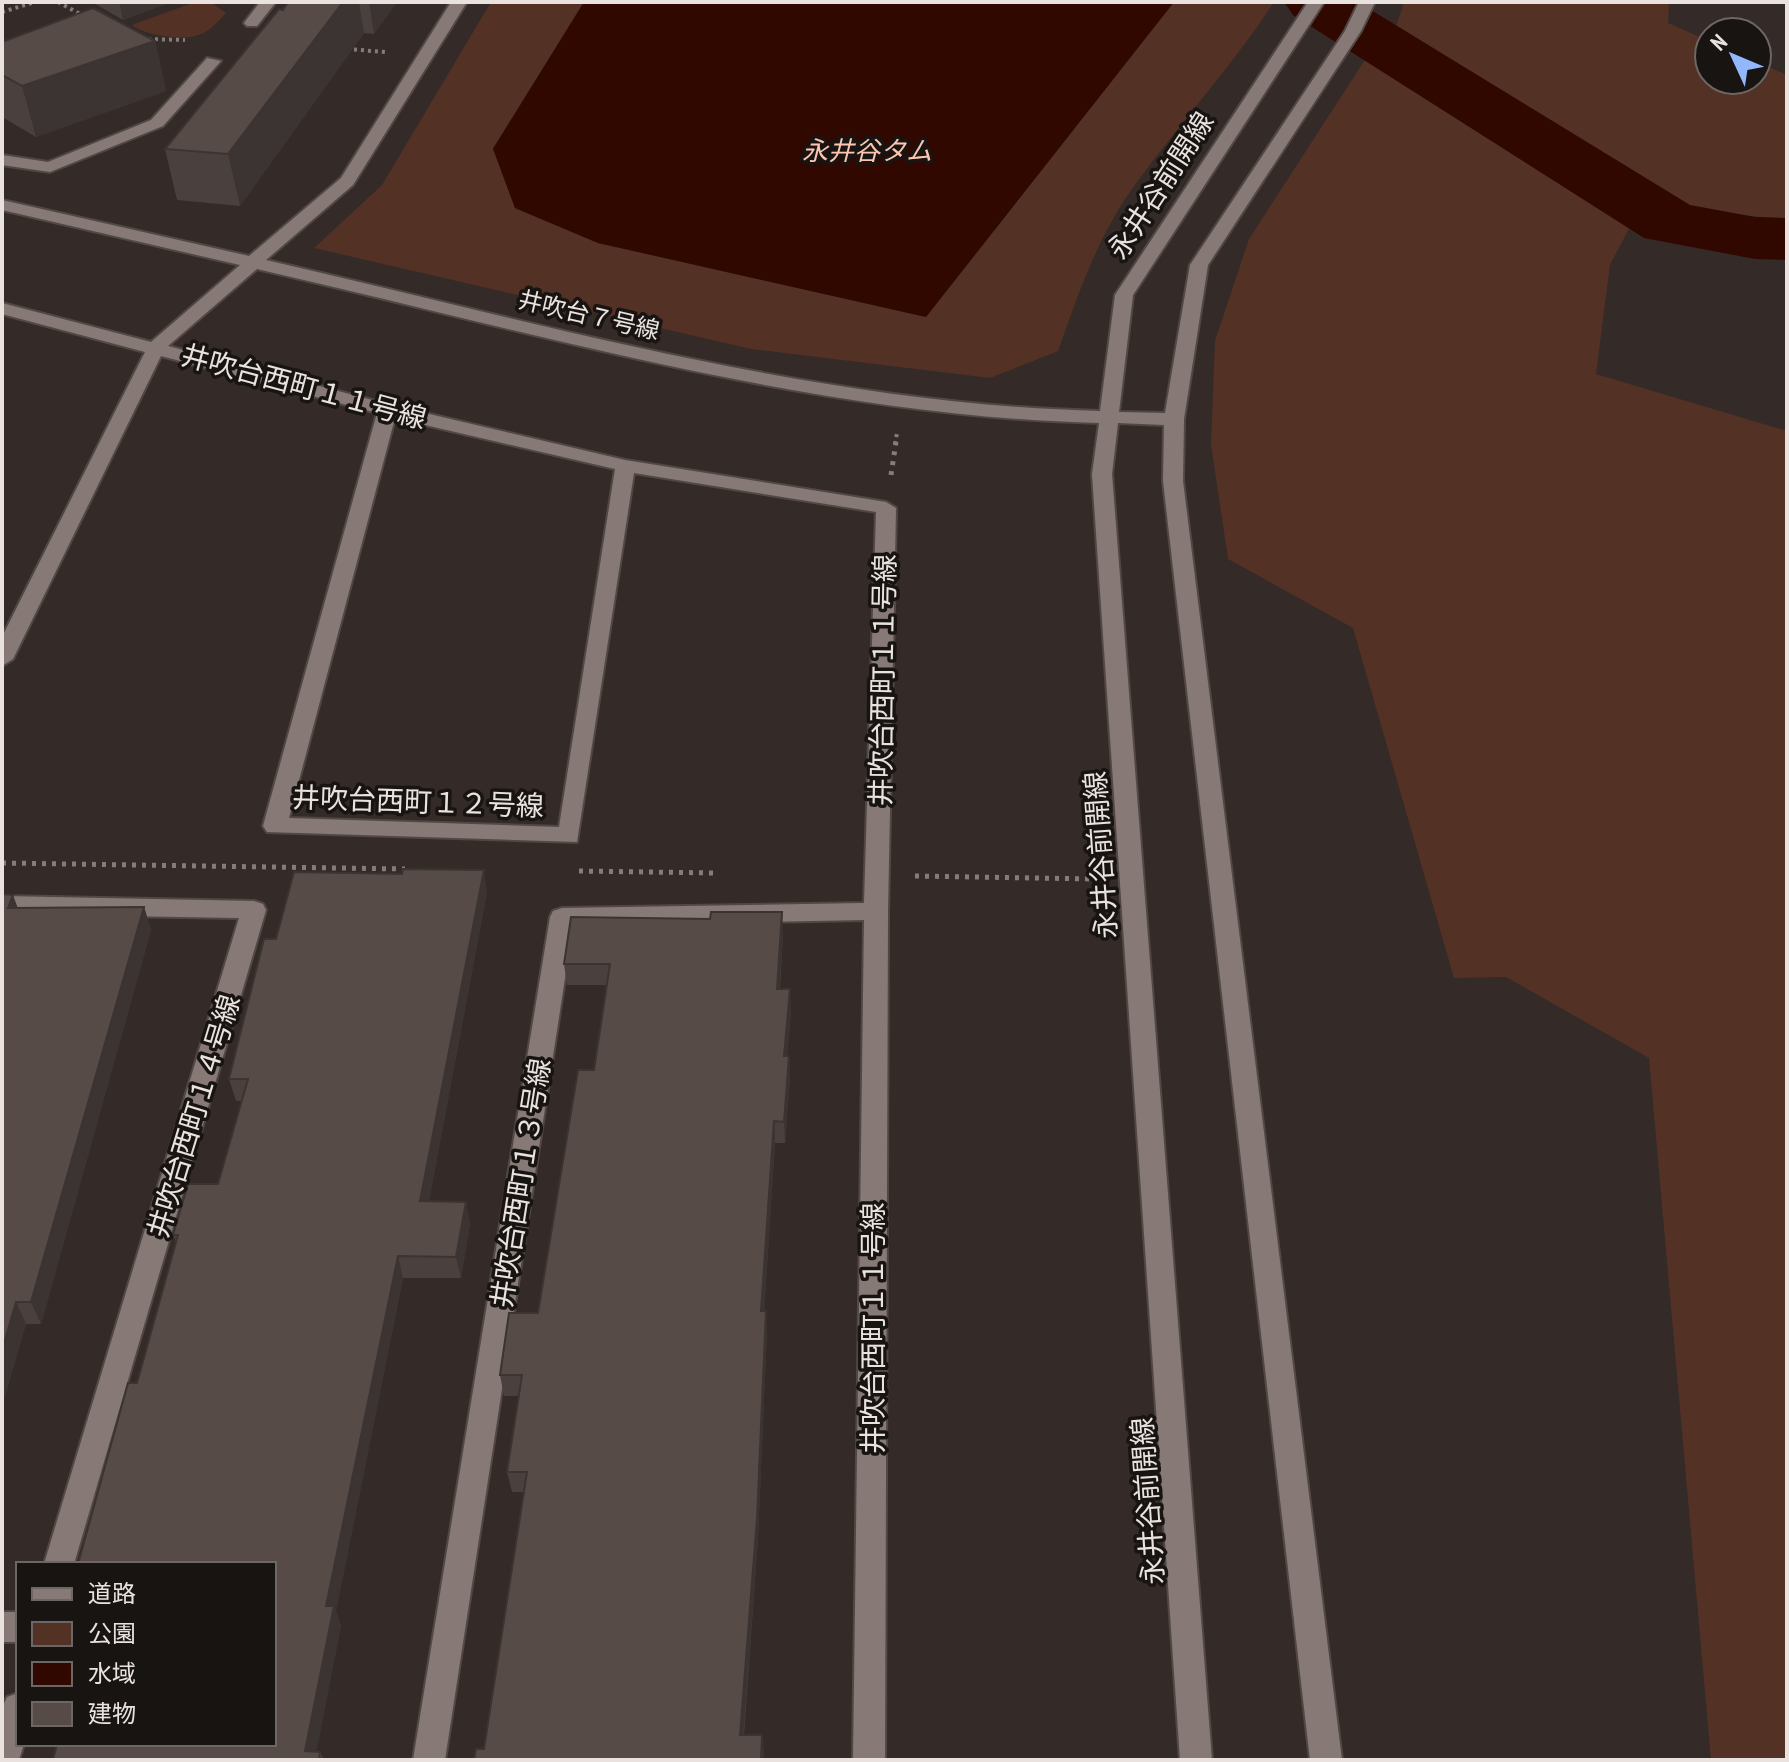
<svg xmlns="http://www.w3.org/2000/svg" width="1789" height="1762" font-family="'PT Sans Narrow','Noto Sans JP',sans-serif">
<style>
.green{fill:#543125}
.water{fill:#310800}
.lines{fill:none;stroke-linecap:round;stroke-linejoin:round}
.river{fill:#310800;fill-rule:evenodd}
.minor-casing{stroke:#514845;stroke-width:4}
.path-far1{stroke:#867d7a;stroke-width:4;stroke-dasharray:3 4;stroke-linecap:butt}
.path{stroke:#867d7a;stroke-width:5;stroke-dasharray:4 6;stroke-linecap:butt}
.minor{fill:#877a76;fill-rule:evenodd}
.wall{fill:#4a403d}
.shaded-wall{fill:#3c3432}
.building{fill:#564b47;stroke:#3c3432;stroke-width:2}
.labels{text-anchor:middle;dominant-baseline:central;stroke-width:7;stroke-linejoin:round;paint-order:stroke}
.far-street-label{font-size:24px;fill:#e9e2df;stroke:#181412}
.far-water-label{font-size:26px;font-style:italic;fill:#fcc4b1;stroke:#181412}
.street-label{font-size:28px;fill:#e9e2df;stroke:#181412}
</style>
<rect width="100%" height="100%" fill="#342a27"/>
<path class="green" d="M195 2H211L226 13C220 19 214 27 207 31 190 43 148 37 132 25Z
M491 2H584L493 148 515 208 598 243 926 317 1174 2H1274C1231 68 1178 125 1132 189 1097 238 1078 295 1058 351L990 378 751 349 314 248 382 185Z
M1404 2H1669L1668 23 1709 41V80H1757V62L1787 75V219L1669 209 1394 33Z
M1370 52 1635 217 1610 265 1596 374 1787 431V1760H1711L1649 1058 1506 977 1454 978 1353 628 1228 559 1211 444 1215 341 1249 239Z"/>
<path class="water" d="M584 2H1174L926 317 598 243 515 208 493 149Z"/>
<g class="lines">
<path class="river" d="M1284 2H1358L1690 205 1755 217 1787 218V260L1755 259 1644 238 1293 15Z"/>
<g class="minor-casing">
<path id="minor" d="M260 2H276L257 26H247L244 23Z
M451 2H467L353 185 266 260C540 323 818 404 1100 411L1115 295 1308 2H1324L1133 295 1119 412 1165 413 1190 265 1345 31 1359 2H1375L1361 31 1208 265 1184 419 1183 481 1342 1760H1310L1163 481 1164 425 1118 423 1112 474 1212 1760H1180L1092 474 1099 423C815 416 532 332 257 269L168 346 391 405 625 460 886 502 896 508 888 911 885 1760H853L864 920 573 926 445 1760H413L550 917 553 911 562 908 864 903 876 512 634 473 577 842 267 832 263 826 377 413 161 356 13 659 2 666V637L145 352 2 314V303L151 342 240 265 2 210V200L249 256 341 178ZM395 418 615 469 559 827 289 818Z
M207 58 221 61 163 126 50 172 2 165V155L48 162 151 120Z
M2 896 254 901 263 904 266 910 74 1564H44L239 918 2 914Z
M2 1612H18V1642H2Z
M18 1693V1744H24L19 1760H2V1708L7 1697Z"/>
</g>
<path class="path-far1" d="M58 2 82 15
M2 12 35 2
M148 39 185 40
M347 49 385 52
M895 444 897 433"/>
<path class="path" d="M891 475 896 442
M2 863 405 869
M579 871 717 873
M915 876 1093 879"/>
<use href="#minor" class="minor"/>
</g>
<path class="wall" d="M92 2H172L123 20Z
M288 2H397L374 34 364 33 240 206 177 200 165 149Z
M155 41 166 91 36 137 2 117V42Z
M487 892 429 1201 466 1202 470 1224 461 1278H403L336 1611 341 1626 316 1751 320 1752 324 1760H53L274 1744 137 1383 176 1242 173 1235 218 1184 242 1101H236L229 1079 276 939Z
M144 907 151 930 41 1324H26L2 1406 18 908Z
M783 934 780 989 791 1011 787 1056H789L790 1077 785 1143H775L764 1311 767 1331 758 1537 744 1735H762L764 1754 484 1749 524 1492H512L507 1472 519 1396H504L500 1375 538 1313 594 1070 606 985H567L564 964Z"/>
<path class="shaded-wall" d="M119 2H172L123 20Z
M343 2H359L364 33 240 206 228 154Z
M369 2H397L374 34Z
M155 41 166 91 36 137 22 86Z
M484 870 487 892 425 1223 420 1201Z
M13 895 21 917 8 908Z
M144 907 151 930 41 1324 31 1302Z
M782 912 783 934 778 1011 777 989Z
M790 989 791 1011 786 1077 784 1056Z
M789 1056 790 1077 785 1143 784 1122Z
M774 1121 775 1143 763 1331 761 1311Z
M466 1202 470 1224 461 1278 456 1257Z
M398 1256 403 1278 336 1611 341 1626 315 1760 305 1751 326 1606Z
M16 1302 26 1324 2 1406V1350Z
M766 1311 767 1331 758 1537 742 1753 740 1735Z
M762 1735 764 1754V1760H761Z"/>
<path class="building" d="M288 2H343L228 154 165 149 279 9 283 10Z
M93 8 155 41 22 86 2 75V42Z
M403 869 484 870 420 1201 466 1202 456 1257 398 1256 326 1606H334L305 1751 320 1752 319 1760H53L57 1744H274V1564H78L128 1383H137L178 1235H173L188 1184H218L248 1079H229L264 939H276L294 872 402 874Z
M2 894 13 895 8 908 144 907 31 1302H16L2 1350Z
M711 912H782L777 989H790L784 1056H789L784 1122 774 1121 761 1311H766L757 1518 740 1735H762L761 1760H474L476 1749H484L527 1472H507L522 1375H500L509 1313H538L578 1070H594L610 964H564L571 917 710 919Z"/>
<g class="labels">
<g class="far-street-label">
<text transform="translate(589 315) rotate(13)">井吹台７号線</text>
</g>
<g class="far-water-label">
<text x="867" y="150">永井谷タム</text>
</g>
<g class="street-label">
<text transform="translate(1160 185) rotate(-57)">永井谷前開線</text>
<text transform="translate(304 386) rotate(15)">井吹台西町１１号線</text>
<text transform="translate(882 680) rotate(-89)">井吹台西町１１号線</text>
<text transform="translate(418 801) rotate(2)">井吹台西町１２号線</text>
<text transform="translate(1100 855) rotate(-94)">永井谷前開線</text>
<text transform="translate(193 1116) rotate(-73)">井吹台西町１４号線</text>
<text transform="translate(520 1183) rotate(-81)">井吹台西町１３号線</text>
<text transform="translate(872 1328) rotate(-90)">井吹台西町１１号線</text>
<text transform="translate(1147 1501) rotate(-94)">永井谷前開線</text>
</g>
</g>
<rect width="1789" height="1762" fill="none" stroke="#e9e2df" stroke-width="8"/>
<rect x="16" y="1562" width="260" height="184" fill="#181412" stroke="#6c6664" stroke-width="2"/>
<rect x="32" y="1588" width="40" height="12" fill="#877a76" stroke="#6c6664" stroke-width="2"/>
<text x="88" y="1602" font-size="24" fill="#e9e2df">道路</text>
<rect x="32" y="1622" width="40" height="24" fill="#543125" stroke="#6c6664" stroke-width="2"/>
<text x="88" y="1642" font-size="24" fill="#e9e2df">公園</text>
<rect x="32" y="1662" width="40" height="24" fill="#310800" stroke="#6c6664" stroke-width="2"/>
<text x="88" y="1682" font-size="24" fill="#e9e2df">水域</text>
<rect x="32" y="1702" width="40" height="24" fill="#564b47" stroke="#6c6664" stroke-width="2"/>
<text x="88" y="1722" font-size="24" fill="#e9e2df">建物</text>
<g transform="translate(1733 56) rotate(314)"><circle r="38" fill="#181412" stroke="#6c6664" stroke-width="2"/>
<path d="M0-6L14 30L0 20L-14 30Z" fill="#93b7fd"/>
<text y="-12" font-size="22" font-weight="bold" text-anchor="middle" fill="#e9e2df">N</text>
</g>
</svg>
